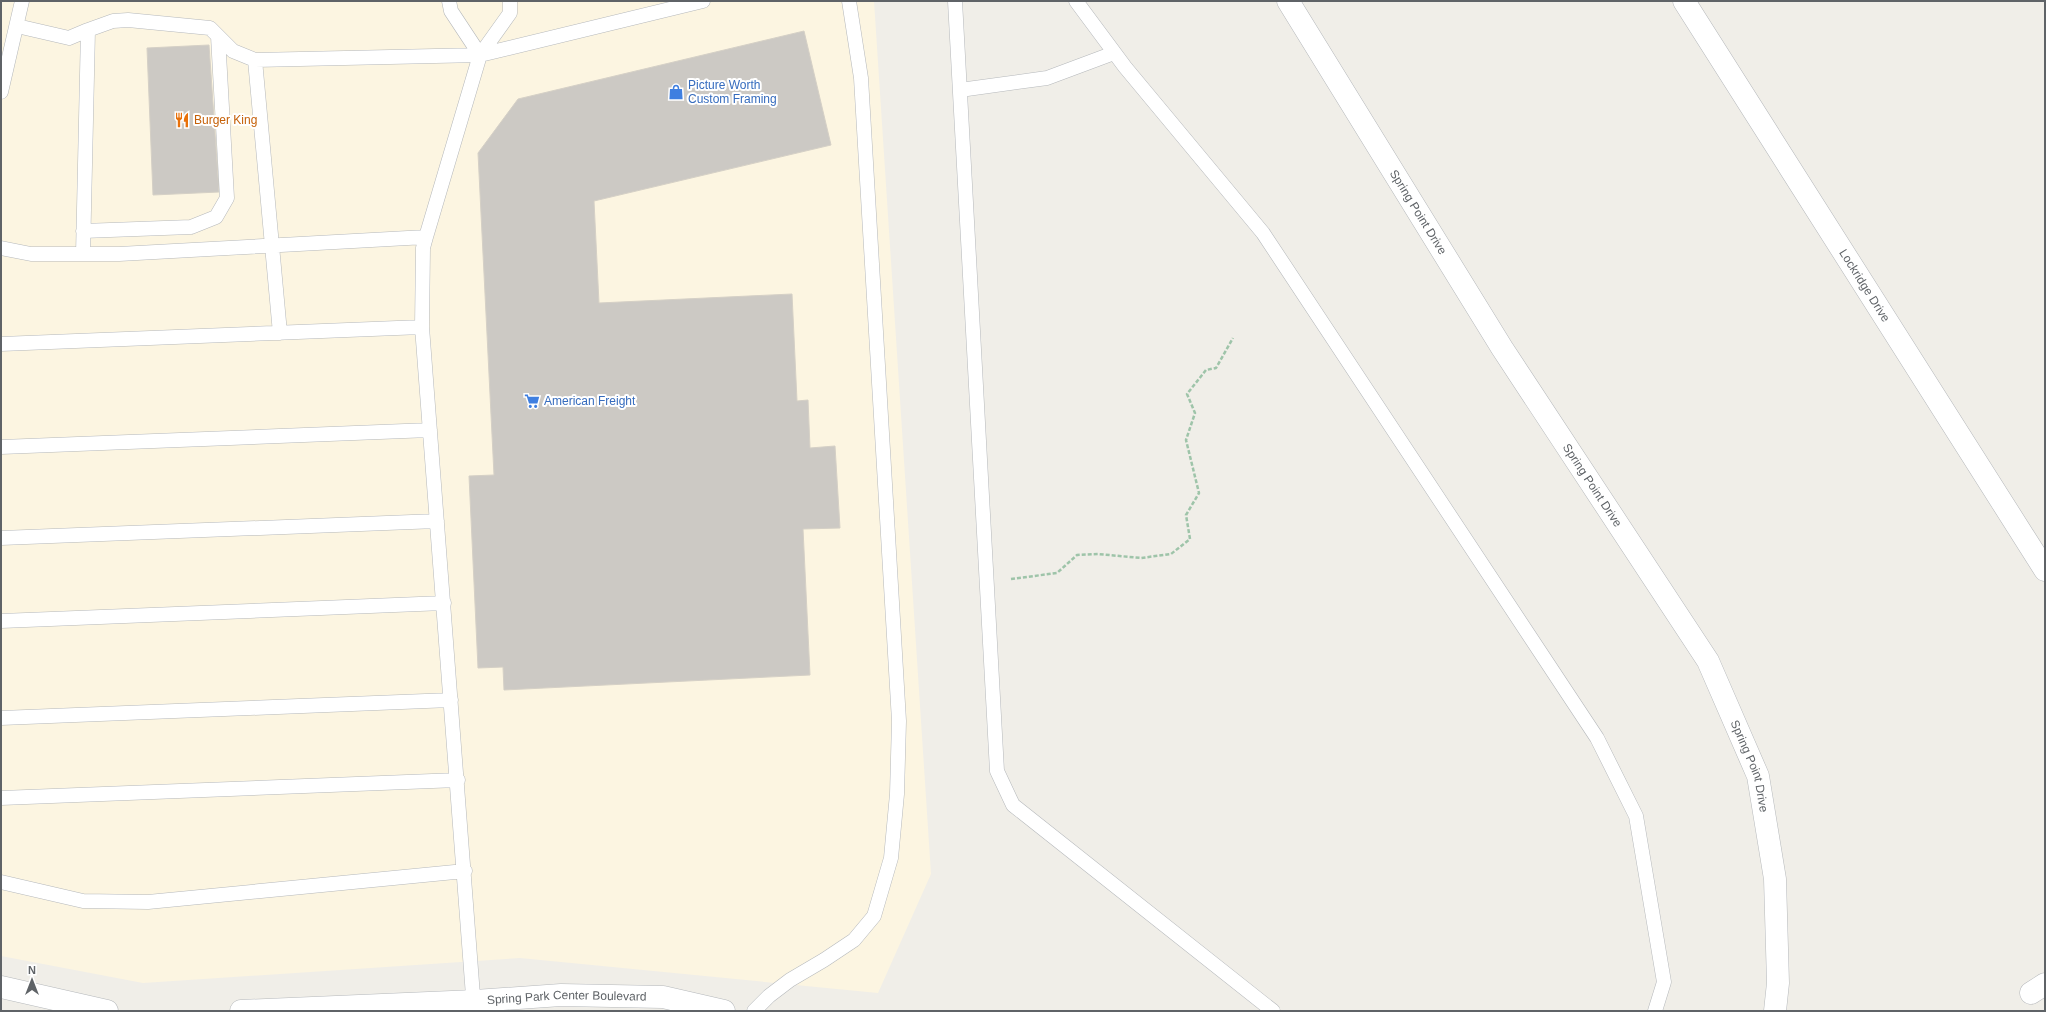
<svg xmlns="http://www.w3.org/2000/svg" width="2046" height="1012" font-family="Arial,sans-serif">
<style>
.commercial{fill:#fcf5e1}
.building{fill:#ccc9c4;stroke:#d5d0c6}
.lines{fill:none;stroke-linecap:round;stroke-linejoin:round}
.service-casing{stroke:#b5b8bb;stroke-width:15}
.minor-casing{stroke:#b5b8bb;stroke-width:23}
.path{stroke:#9ec4a9;stroke-width:2.5;stroke-dasharray:4 2;stroke-linecap:butt}
.service{stroke:#fff;stroke-width:14}
.minor{stroke:#fff;stroke-width:22}
.labels{text-anchor:middle;dominant-baseline:central;stroke-width:4;stroke-linejoin:round;paint-order:stroke}
.shop-label{font-size:12px;fill:#366cbe;stroke:#fff;text-anchor:start}
.food-label{font-size:12px;fill:#c56008;stroke:#fff;text-anchor:start}
.street-label{font-size:12px;fill:#5f6367;stroke:#fff}
</style>
<rect width="100%" height="100%" fill="#f0eee8"/>
<path class="commercial" d="M1 1H874L931 874 878 993 520 958 143 983 1 956Z"/>
<path class="building" d="M804 31 831 145 594 201 599 303 792 294 797 401 808 400 810 448 835 446 840 528 803 529 810 675 504 690 503 667 478 668 469 476 494 475 478 153 518 99Z
M209 45 219 192 153 195 147 48Z"/>
<g class="lines">
<g class="service-casing">
<path id="service" d="M449 1 451 11 480 55
M955 1 997 771 1013 805 1273 1011
M1076 1 1125 67 1263 233 1597 738 1636 816 1664 982 1655 1011
M17 26 69 38 88 30 83 254
M88 30 113 21 128 20 210 28 233 51 255 60 480 55 703 1
M255 60 280 333
M960 90 1047 78 1114 53
M1 92 22 1
M83 231 191 227 216 217 227 198 218 36
M1 248 31 254H119L426 237
M1 344 422 327
M1 447 430 430
M1 538 437 521
M1 621 444 603
M1 718 451 700
M1 798 458 780
M1 882 83 901 148 902 465 871
M474 1009 422 327 423 248 426 237 480 55 510 13V1
M754 1011 769 996 790 980 824 960 854 940 874 916 891 858 897 794 899 721 861 78 849 1"/>
</g>
<g class="minor-casing">
<g id="minor">
<path id="s1" d="M1288 1 1502 348 1708 661 1758 776 1775 879 1778 983 1775 1011"/>
<path id="s2" d="M1684 1 2045 570"/>
<path d="M1 987 107 1011"/>
<path d="M2031 993 2045 984"/>
<path id="s3" d="M241 1011 475 1001 561 995 663 997 724 1011"/>
</g>
</g>
<path class="path" d="M1011 579 1057 573 1077 555 1098 554 1141 558 1171 554 1190 539 1186 515 1199 493 1186 440 1195 413 1187 394 1206 370 1216 368 1233 338"/>
<use href="#service" class="service"/>
<use href="#minor" class="minor"/>
</g>
<defs>
<g id="shop-bare" transform="scale(1.2)"><path d="M-5-2.5h2.3a2.7 3.5 0 0 1 5.4 0H5L5.5 6h-11ZM-1.5-2.5h3a1.5 2.3 0 0 0-3 0Z" fill="#3f7fe0" stroke="#fff" stroke-width="2.5" paint-order="stroke"/></g>
<g id="restaurant-bare" transform="scale(1.2)"><path d="M-5-6h1v4h1v-4h1v4h1v-4h1v5L-1.5 .5V6h-2V.5L-5-1ZM5-6V6H3V1.5H1.5Q1.5-4 5-6Z" fill="#e8710a" stroke="#fff" stroke-width="2.5" paint-order="stroke"/></g>
<g id="supermarket-bare" transform="scale(1.2)"><path d="M-6-5.5h2.5l.6 2H6L4.5 2H-2.5L-4.4-4H-6ZM-1.5 3.2a1.3 1.3 0 1 0 .1 0ZM3 3.2a1.3 1.3 0 1 0 .1 0Z" fill="#3f7fe0" stroke="#fff" stroke-width="2.5" paint-order="stroke"/></g>
</defs>
<g fill-rule="evenodd">
<use href="#shop-bare" x="676" y="92"/>
<use href="#restaurant-bare" x="182" y="120"/>
<use href="#supermarket-bare" x="532" y="401"/>
</g>
<g class="labels">
<g class="shop-label">
<text x="688" y="85">Picture Worth<tspan x="688" dy="14">Custom Framing</tspan></text>
<text x="544" y="401">American Freight</text>
</g>
<g class="food-label">
<text x="194" y="120">Burger King</text>
</g>
<g class="street-label">
<text stroke="none"><textPath href="#s1" startOffset="248">Spring Point Drive</textPath></text>
<text stroke="none"><textPath href="#s2" startOffset="337">Lockridge Drive</textPath></text>
<text stroke="none"><textPath href="#s1" startOffset="572">Spring Point Drive</textPath></text>
<text stroke="none"><textPath href="#s1" startOffset="896">Spring Point Drive</textPath></text>
<text stroke="none"><textPath href="#s3" startOffset="326">Spring Park Center Boulevard</textPath></text>
</g>
</g>
<rect width="2046" height="1012" fill="none" stroke="#5f6367" stroke-width="4"/>
<g transform="translate(32 980)" stroke="#ffffff" stroke-width="3" paint-order="stroke">
<path d="M0-3L7 15L0 10L-7 15Z" fill="#5f6367"/>
<text y="-6" font-size="11" font-weight="bold" text-anchor="middle" fill="#5f6367">N</text>
</g>
</svg>
